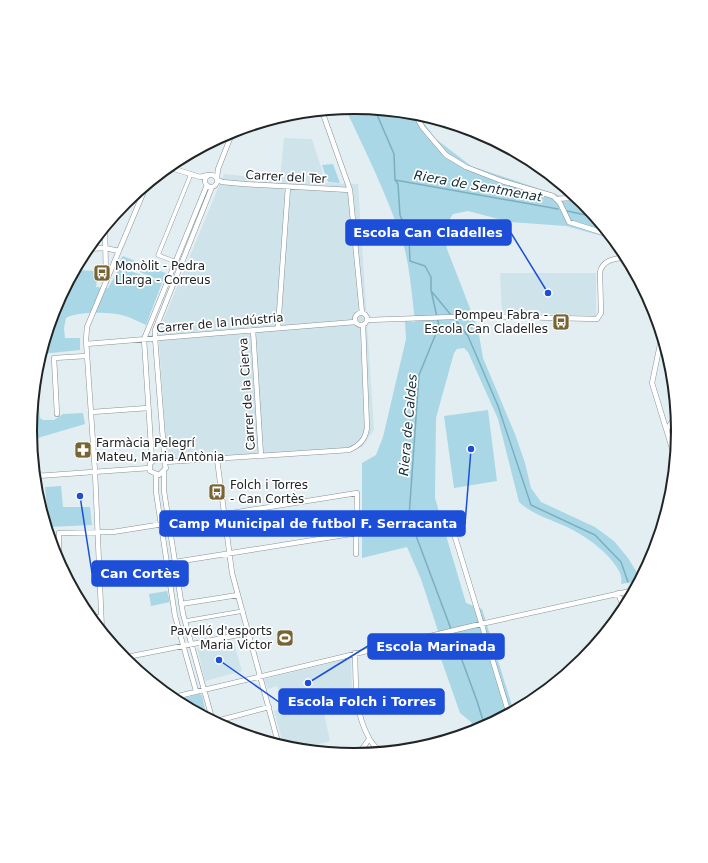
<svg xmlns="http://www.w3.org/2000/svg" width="708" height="863" font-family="'DejaVu Sans',sans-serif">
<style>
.built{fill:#cfe3ea}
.green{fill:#a9d7e6}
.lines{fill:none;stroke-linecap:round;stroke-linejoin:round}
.stream{stroke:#7bafc0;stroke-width:1.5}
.pedestrian-casing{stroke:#889396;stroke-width:4.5}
.minor-casing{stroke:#889396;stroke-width:5.5}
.tertiary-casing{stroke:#889396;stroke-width:6}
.pedestrian{stroke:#fff;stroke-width:3.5}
.minor{stroke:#fff;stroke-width:4.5}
.tertiary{stroke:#fff;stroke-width:5.5}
.labels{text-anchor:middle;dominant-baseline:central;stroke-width:3.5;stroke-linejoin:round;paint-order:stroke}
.street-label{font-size:12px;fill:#212526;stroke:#fff}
.poi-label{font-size:12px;fill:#212526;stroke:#fff;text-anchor:start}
.water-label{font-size:13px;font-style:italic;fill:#122e36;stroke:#fff}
.rim{fill:none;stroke:#212526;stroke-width:2}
.leader{fill:none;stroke:#1d4ed8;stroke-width:1.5}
.callout-dot{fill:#1d4ed8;stroke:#fff;stroke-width:1.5}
.callout{fill:#1d4ed8;stroke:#1d4ed8;stroke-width:1.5}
.callout-label{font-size:13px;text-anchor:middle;font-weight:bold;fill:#fff}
</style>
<rect width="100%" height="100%" fill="#e3eef2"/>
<path class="built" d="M284 138 312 139 326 183 358 184 374 430 362 447 167 460 159 343 160 328 224 174 280 180Z
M500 273H596V316L502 312Z
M233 640 242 671 205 681 197 648Z
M351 658 352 690 283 706 277 686 268 689 264 679Z
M321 700 330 741 300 750 284 747 274 711Z"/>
<path class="green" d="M345 108H354L417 114 436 139 471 166 585 204 613 239 566 226 510 222 468 211 453 214 443 230 447 249 478 329 483 358 515 434 525 463 531 488 541 502 595 527 614 541 628 558 641 579 639 581 621 584C623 575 618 569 613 562 602 548 584 535 567 527 550 519 533 515 519 502L498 419 468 352 464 348 457 349 454 353 436 418 435 498 466 603 482 609 514 712 475 732 471 722 460 713 434 639 440 637 421 579 407 547 362 558V463L376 455 383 437 406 339 405 321 415 322C412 296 410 268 403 243 388 197 366 152 345 108Z
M333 164 340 183 328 182 322 165Z
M123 256 168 274 164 282 118 263Z
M120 267 162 283 146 325C139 322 132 318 125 316 112 312 78 311 66 318L64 328 65 338H80V350L41 354 55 307 75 270 98 271 96 287 108 288Z
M36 375 40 418 43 420H54L63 414 83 413 85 424 31 440 30 431Z
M488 410 497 481 454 488 444 416Z
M61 486 63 507H90L92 525 49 527 45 487Z
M167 591 170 602 151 606 149 594Z
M199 694 202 695 207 719 187 708 184 698Z"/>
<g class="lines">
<path class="stream" d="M375 110 394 154 395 180 398 184 400 215 409 237 410 261 425 266 431 277V290L439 326 419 375 409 517 451 629
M395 180 558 209
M567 211 595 217
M432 292 451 315
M454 318 468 336 498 406 531 505 595 535 621 562 628 582
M452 633 477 701 485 727"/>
<g class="pedestrian-casing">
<path id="pedestrian" d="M176 262 158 255 191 174
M185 621 243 611"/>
</g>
<g class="minor-casing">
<path id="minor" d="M322 111 350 190 362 313
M414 113 423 128 446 155 466 167 502 181 553 196 560 203 569 222 610 235
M168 167 200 177 208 175
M205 181a6 6 0 1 1 12 0a6 6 0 1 1-12 0Z
M217 178 218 169 233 131
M218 180 222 182 244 184 350 190
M556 199 569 198 582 201
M105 226 106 282
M86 249 105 248 119 251
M355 319a6 6 0 1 1 12 0a6 6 0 1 1-12 0Z
M367 320 482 316 597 319 601 313 600 272C603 259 615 259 626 257
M278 328 288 187
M253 330 261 456
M662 335 652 383 675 458
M86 344 355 322
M92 412 148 408
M57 414 54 358 86 356
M667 429 676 416
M217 459 232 573 279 746
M152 461 144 339 207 185
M165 462 160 459H155L150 464V471L159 475 166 468 165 465 155 338V330L212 187
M165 462 349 450C360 445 365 440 367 428L363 325
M164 472V491L183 614 213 722
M156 474V492L175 616 196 691
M37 476 149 468
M452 527 509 714
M59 564V533L113 532 357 493 356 554
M100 572 119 571 357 533
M618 593 624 609
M181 604 238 595
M89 617H101
M102 632 95 472 86 340 87 327 147 184
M355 653C356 683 354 711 369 738 372 744 377 748 380 753
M122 658 248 633
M170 698 472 626 635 590
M213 722 269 707
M271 743 278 741
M358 755 369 739"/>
</g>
<g class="tertiary-casing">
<path id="tertiary" d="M32 450 33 465
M34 470 40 475 35 478"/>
</g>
<use href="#pedestrian" class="pedestrian"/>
<use href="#minor" class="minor"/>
<use href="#tertiary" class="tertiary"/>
</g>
<defs>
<g id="bus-square" transform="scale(0.9)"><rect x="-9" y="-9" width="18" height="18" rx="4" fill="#786332" stroke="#fff"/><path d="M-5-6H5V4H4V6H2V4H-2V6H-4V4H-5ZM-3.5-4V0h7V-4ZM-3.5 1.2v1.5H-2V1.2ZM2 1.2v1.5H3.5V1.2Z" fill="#fff"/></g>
<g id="pharmacy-square" transform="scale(0.9)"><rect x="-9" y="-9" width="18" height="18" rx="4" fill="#786332" stroke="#fff"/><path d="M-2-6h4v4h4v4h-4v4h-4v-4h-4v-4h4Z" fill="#fff"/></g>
<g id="stadium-square" transform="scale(0.9)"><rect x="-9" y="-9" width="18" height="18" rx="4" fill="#786332" stroke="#fff"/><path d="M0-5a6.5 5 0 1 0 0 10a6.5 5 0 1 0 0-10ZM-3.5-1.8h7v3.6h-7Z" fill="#fff"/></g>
</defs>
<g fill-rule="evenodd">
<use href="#bus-square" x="102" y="273"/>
<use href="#bus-square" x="561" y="322"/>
<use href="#pharmacy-square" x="83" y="450"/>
<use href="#bus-square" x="217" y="492"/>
<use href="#stadium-square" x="285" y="638"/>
</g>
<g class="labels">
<g class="street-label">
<text transform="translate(286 177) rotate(3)">Carrer del Ter</text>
<text transform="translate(220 323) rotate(-5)">Carrer de la Indústria</text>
<text transform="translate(247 394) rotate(-94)">Carrer de la Cierva</text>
</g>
<g class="poi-label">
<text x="115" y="266">Monòlit - Pedra<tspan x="115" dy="14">Llarga - Correus</tspan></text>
<text x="548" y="315" text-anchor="end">Pompeu Fabra -<tspan x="548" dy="14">Escola Can Cladelles</tspan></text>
<text x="96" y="443">Farmàcia Pelegrí<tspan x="96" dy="14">Mateu, Maria Antònia</tspan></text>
<text x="230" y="485">Folch i Torres<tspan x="230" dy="14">- Can Cortès</tspan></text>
<text x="272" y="631" text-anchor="end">Pavelló d'esports<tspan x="272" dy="14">Maria Victor</tspan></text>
</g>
<g class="water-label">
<text transform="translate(478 186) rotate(10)">Riera de Sentmenat</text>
<text transform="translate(408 425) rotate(-85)">Riera de Caldes</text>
</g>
</g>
<path d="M0 0H708V863H0ZM37 431a317 317 0 1 1 634 0a317 317 0 1 1-634 0Z" fill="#fff" fill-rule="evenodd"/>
<path class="rim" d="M37 431a317 317 0 1 1 634 0a317 317 0 1 1-634 0Z"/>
<path class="leader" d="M548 293L511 233M471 449L465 524M80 496L92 573M308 683L368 646M219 660L279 702"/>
<g class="callout-dot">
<circle cx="548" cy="293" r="4"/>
<circle cx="471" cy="449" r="4"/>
<circle cx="80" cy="496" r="4"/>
<circle cx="308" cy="683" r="4"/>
<circle cx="219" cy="660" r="4"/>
</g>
<g class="callout">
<rect x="346" y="220" width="165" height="25" rx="4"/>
<rect x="160" y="511" width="305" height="25" rx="4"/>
<rect x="92" y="561" width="96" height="25" rx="4"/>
<rect x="368" y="634" width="136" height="25" rx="4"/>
<rect x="279" y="689" width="165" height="25" rx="4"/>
</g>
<g class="callout-label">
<text x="428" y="237">Escola Can Cladelles</text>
<text x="313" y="528">Camp Municipal de futbol F. Serracanta</text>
<text x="140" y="578">Can Cortès</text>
<text x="436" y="651">Escola Marinada</text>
<text x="362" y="706">Escola Folch i Torres</text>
</g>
</svg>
